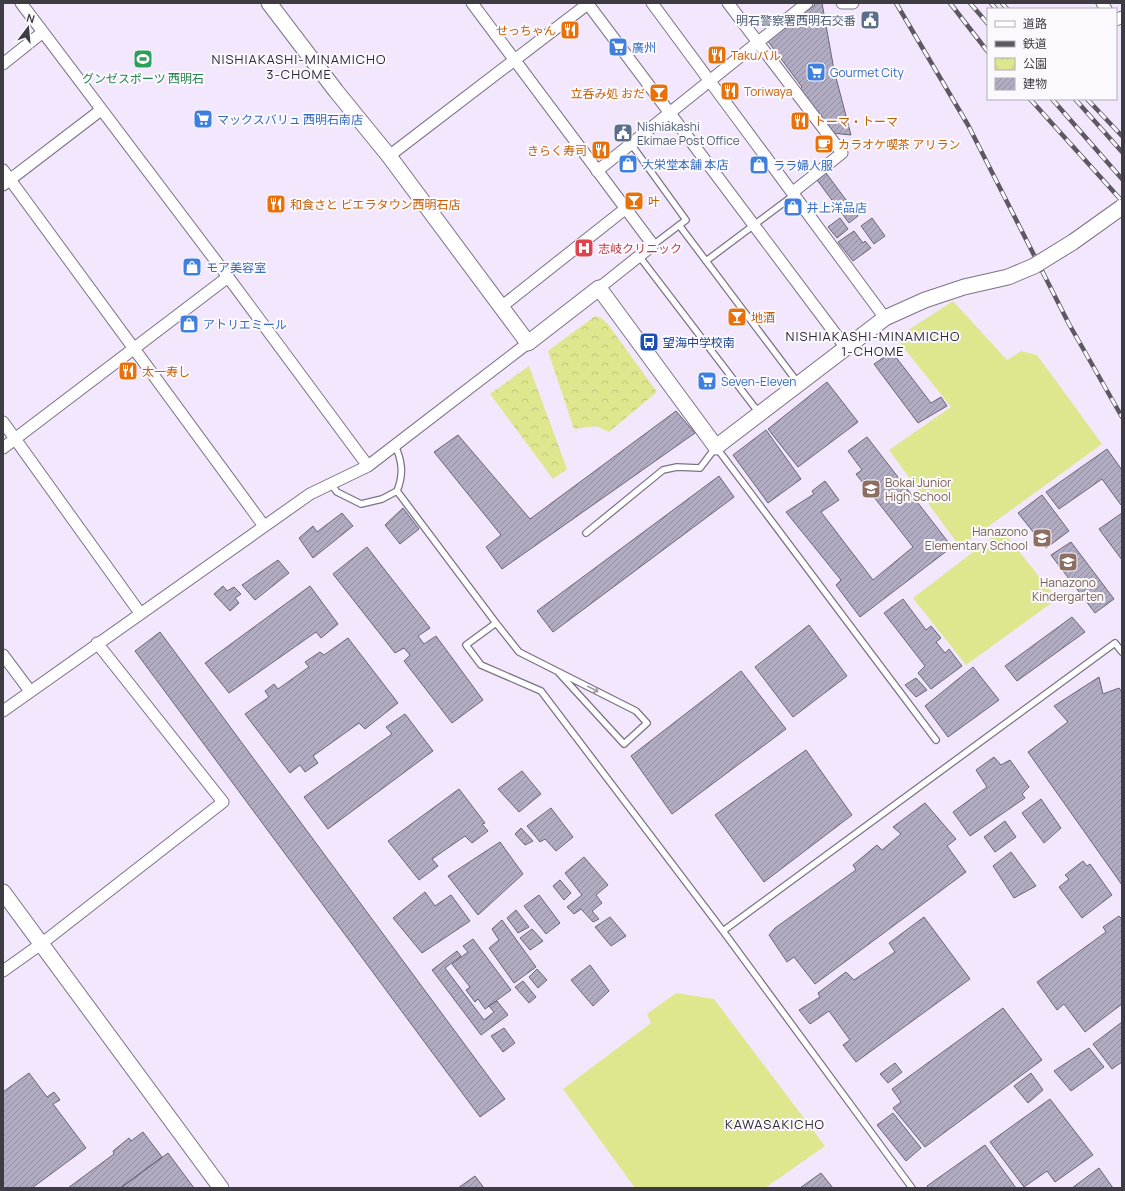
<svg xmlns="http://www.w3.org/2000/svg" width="1125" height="1191" font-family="Manrope,'Noto Sans JP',sans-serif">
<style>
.park{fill:url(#park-crowns)}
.garden{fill:#dee68e}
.building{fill:url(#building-hatch);stroke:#6b6579}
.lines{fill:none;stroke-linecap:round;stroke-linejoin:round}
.lane-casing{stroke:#7c7285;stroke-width:8}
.street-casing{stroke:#7c7285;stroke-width:13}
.secondary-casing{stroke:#7c7285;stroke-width:17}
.lane{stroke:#fff;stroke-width:5.5}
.street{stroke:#fff;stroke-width:11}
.secondary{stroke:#fff;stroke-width:15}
.rail-casing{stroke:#5d5862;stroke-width:4.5}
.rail{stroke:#fbf9fd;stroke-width:3;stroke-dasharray:9;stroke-linecap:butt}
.secondary-bridge-casing{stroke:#7c7285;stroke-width:17;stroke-linecap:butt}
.secondary-bridge{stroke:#fff;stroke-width:15}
.oneway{stroke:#9f9da1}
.labels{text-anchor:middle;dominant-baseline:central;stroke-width:4;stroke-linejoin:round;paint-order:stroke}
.service-label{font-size:12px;fill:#4e5e75;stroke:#fbf9fd;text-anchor:end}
.food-label{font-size:12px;fill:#c56008;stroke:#fbf9fd;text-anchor:start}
.shop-label{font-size:12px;fill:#366cbe;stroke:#fbf9fd;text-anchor:start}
.leisure-label{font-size:12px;fill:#27864d;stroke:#fbf9fd}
.health-label{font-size:12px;fill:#be3a42;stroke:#fbf9fd;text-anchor:start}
.transit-label{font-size:12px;fill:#164399;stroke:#fbf9fd;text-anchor:start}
.education-label{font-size:12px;fill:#785e54;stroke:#fbf9fd;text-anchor:start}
.neighbourhood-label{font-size:13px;letter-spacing:1px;fill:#2e2535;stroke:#fbf9fd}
</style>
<defs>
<pattern id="park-crowns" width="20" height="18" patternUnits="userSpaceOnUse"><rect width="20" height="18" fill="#dee68e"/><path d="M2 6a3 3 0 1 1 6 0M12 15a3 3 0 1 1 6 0" fill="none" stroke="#c0c67c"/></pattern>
<pattern id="building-hatch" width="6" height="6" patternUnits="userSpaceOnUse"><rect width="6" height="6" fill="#b2acc2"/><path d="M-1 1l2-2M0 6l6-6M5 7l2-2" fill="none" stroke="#928d9f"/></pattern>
</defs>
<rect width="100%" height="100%" fill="#f3e7fd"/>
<path class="park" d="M595 316 601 318 607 323 657 392 609 432 596 426 574 429 548 351Z
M529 366 567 469 553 479 490 394Z"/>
<path class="garden" d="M953 301 1007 360 1021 351 1037 355 1102 444 960 547 889 450 951 407 896 338Z
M998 533 1006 535 1057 599 966 665 913 598Z
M676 993 714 999 825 1146 765 1188H635L563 1089 651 1023 647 1014Z"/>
<path class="building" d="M813 3H822L834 70 851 135 832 133 799 90 802 87 767 40 815 5Z
M826 173 858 216 849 223 817 180Z
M840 218 848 229 837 238 828 227Z
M872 218 885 236 874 244 861 226Z
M854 231 863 243 865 241 871 248 853 261 838 242Z
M892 352 931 403 941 397 947 406 918 423 874 364Z
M827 382 858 422 798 467 768 429Z
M676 411 695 433 502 569 486 547 501 535 434 452 458 435 530 519Z
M766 430 801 479 768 503 733 455Z
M867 437 952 547 860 617 836 585 841 580 786 512 814 494 812 491 825 481 839 500 821 512 873 580 913 547 856 474 862 470 848 451Z
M1107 449 1122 470V505H1121L1102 479 1059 509 1046 492Z
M719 476 734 497 553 632 537 611Z
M1042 495 1069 531 1046 548 1018 513Z
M403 508 419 529 400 544 385 525Z
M342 513 353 526 313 558 299 538 313 526 317 532Z
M1122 513V560L1099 529Z
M1071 542 1114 599 1095 613 1051 555Z
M367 547 430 628 418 636 424 644 436 636 483 700 452 723 404 661 410 655 404 648 395 653 333 574Z
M278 560 289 573 255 600 242 585Z
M223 586 227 591 234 587 241 594 235 598 239 603 230 611 214 594Z
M310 586 338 624 321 638 316 632 229 693 205 663Z
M903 599 926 630 931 626 941 638 936 642 945 653 949 649 962 666 931 689 918 673 925 666 884 613Z
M1072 617 1085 632 1017 681 1005 666Z
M809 625 847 676 793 717 755 667Z
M160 632 505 1099 480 1117 135 651Z
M348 638 398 703 365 729 359 723 313 756 318 763 305 772 300 765 290 773 245 714 269 697 265 691 274 684 278 689 309 667 305 662 320 652 324 655Z
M973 667 999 700 948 737 925 706Z
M741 671 786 729 672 814 631 756Z
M1099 677 1103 694 1119 688 1122 692V885L1028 752 1068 722 1054 706Z
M916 678 927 690 916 697 905 685Z
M405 714 433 751 328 829 304 797 392 734 386 727Z
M806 750 852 815 764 882 715 815Z
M994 757 1001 765 1010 760 1029 787 1022 794 1025 798 970 836 953 812 987 787 976 770Z
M522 771 541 794 519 812 498 789Z
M459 789 485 823 482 824 488 831 472 843 465 836 432 859 438 866 419 880 388 841Z
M1041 799 1061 828 1044 843 1022 813Z
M925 803 956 839 947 846 966 872 815 984 794 957 787 962 769 935 775 928 856 870 853 865 877 845 882 850 901 834 893 827Z
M551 808 573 837 556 851 545 839 540 842 527 826Z
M1005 821 1016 837 995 852 984 837Z
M521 828 533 841 525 845 515 834Z
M500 842 523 874 478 915 448 876Z
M1011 852 1036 886 1014 898 993 866Z
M584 857 608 885 596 895 602 903 592 911 599 919 593 922 581 909 574 914 567 907 582 895 565 873Z
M1083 861 1087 866 1090 864 1112 895 1082 918 1059 887 1069 879 1065 875Z
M560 880 571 893 564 900 553 886Z
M425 892 435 906 451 895 470 921 422 953 393 918Z
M539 895 560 923 546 934 524 906Z
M516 910 529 927 518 933 507 918Z
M1119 916 1122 919V1004L1085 1032 1064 1004 1057 1010 1037 982 1106 932 1103 927Z
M610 917 626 936 611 946 595 927Z
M924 917 970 979 856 1062 843 1045 850 1040 829 1011 810 1024 799 1010 820 997 818 993 846 972 854 980 895 952 889 943Z
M502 920 536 967 514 983 489 948 499 940 492 929Z
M532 929 543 941 530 950 520 938Z
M473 939 511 990 485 1009 478 999 475 1002 466 990 470 987 452 964 468 952 463 946Z
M457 951 461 956 445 968 484 1020 494 1012 489 1006 497 1001 508 1015 481 1035 432 970Z
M590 965 609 991 593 1006 571 980Z
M537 969 547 980 538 988 529 977Z
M523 981 536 997 529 1003 515 987Z
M1003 1008 1042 1060 925 1147 893 1108 901 1102 892 1089Z
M1122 1022V1062L1112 1069 1093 1044Z
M504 1028 515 1043 503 1052 491 1036Z
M1089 1048 1104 1067 1071 1091 1054 1071Z
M895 1063 902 1072 888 1083 880 1074Z
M29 1073 47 1097 54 1092 60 1100 53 1104 86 1148 32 1188H3V1092Z
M1031 1073 1043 1090 1028 1103 1014 1086Z
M1050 1099 1093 1155 1055 1182 1047 1171 1024 1187 990 1142Z
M893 1113 921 1148 906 1161 877 1125Z
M143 1132 162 1157 120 1188H68L114 1154 113 1151 129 1138 131 1141Z
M985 1145 1016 1188H928L927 1186Z
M168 1153 194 1188H121Z
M1099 1168 1113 1188H1072Z
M821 1173 833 1188H800Z
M475 1176 484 1188H458Z"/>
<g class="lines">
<g class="lane-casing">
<path id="lane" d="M631 144 686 220 653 245
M679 225 798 383
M639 256 759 413
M706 261 794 195
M331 484 337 492 361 504 382 499 397 491C404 474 402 461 395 445
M397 491 496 623 466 645 481 665 541 691 723 931 912 1188
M586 533 663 470 677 467 700 468 716 447 936 740
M496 623 519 652 636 711 647 723 624 744 558 672
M723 931 1115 643 1122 652"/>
</g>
<g class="street-casing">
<path id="street" d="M21 3 228 277 368 466
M472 3 653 245 599 288
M652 3 885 318
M728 3 842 153 793 192
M842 3H853
M1102 3 1106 9
M588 4 846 348
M1116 20 1122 17
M3 64 43 32
M389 156 589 3
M3 170 264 526
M597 171 807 3
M3 185 101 110
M501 307 625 209
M3 422 140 613
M3 448 228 277
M3 655 30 691
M3 711 310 494 368 466 528 343
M3 971 41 944 223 802 97 643"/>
</g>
<g class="secondary-casing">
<path id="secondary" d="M269 3 336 91 389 156 528 343 599 288 716 447 885 318 925 300 964 287 1008 277 1034 266
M3 892 221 1188"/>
</g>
<use href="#lane" class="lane"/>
<use href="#street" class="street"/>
<use href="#secondary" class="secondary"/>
<g class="rail-casing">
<path id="rail" d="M896 3 968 125 1069 324 1122 417
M950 3 988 52
M970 3 988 24
M991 3 996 9
M1002 3 1007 9
M1030 99 1122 201
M1052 99 1122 179
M1075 99 1122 152
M1087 99 1122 136"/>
</g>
<use href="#rail" class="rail"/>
<g class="secondary-bridge-casing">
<path id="secondary-bridge" d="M1034 266 1073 242 1122 207"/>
</g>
<use href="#secondary-bridge" class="secondary-bridge"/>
</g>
<defs><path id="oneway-shaft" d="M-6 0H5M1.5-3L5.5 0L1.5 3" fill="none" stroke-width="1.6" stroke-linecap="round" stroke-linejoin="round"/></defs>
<use class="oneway" href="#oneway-shaft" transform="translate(593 689) rotate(27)"/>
<defs>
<g id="civic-square" transform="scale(1)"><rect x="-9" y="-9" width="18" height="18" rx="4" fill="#5c6f8a" stroke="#fbf9fd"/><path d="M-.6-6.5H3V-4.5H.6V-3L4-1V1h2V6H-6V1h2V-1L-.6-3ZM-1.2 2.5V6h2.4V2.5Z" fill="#fff"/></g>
<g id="restaurant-square" transform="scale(1)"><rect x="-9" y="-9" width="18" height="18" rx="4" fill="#e8710a" stroke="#fbf9fd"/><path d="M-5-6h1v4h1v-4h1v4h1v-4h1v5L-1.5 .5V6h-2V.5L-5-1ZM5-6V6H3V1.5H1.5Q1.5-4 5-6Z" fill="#fff"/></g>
<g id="supermarket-square" transform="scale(1)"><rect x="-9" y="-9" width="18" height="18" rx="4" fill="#3f7fe0" stroke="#fbf9fd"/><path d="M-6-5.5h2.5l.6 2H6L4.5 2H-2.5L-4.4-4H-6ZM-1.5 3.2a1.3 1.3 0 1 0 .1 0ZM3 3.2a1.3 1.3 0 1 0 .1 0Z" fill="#fff"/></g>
<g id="stadium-square" transform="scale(1)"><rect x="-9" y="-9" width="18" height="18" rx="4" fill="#2e9e5b" stroke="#fbf9fd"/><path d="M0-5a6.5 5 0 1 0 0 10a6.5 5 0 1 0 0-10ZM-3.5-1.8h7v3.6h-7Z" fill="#fff"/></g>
<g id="bar-square" transform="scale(1)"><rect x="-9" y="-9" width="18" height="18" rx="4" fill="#e8710a" stroke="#fbf9fd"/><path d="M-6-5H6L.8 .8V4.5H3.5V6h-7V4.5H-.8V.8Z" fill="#fff"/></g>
<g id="cafe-square" transform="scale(1)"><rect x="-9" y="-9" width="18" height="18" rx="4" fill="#e8710a" stroke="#fbf9fd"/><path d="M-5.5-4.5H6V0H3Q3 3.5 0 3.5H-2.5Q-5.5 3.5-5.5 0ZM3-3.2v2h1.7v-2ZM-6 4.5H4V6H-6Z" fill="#fff"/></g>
<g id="shop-square" transform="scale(1)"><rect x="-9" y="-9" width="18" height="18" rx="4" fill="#3f7fe0" stroke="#fbf9fd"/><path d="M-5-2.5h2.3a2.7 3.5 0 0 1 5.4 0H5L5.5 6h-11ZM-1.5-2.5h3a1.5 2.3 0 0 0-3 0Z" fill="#fff"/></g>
<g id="hospital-square" transform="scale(1)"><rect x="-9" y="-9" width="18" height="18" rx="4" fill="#e0444e" stroke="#fbf9fd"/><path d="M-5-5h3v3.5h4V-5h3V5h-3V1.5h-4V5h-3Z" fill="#fff"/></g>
<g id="bus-square" transform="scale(1)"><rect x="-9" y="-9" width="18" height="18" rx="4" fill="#1a4fb4" stroke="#fbf9fd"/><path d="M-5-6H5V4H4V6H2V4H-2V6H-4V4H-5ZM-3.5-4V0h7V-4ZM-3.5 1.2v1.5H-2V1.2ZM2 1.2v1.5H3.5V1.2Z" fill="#fff"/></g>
<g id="school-square" transform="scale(1)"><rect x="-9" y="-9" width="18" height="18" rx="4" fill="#8d6e63" stroke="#fbf9fd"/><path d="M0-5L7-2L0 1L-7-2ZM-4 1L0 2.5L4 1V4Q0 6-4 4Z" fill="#fff"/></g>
</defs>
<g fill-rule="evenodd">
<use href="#civic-square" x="870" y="20"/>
<use href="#restaurant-square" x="570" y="30"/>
<use href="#supermarket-square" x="618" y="47"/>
<use href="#restaurant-square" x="717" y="55"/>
<use href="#stadium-square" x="143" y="59"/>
<use href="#supermarket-square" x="816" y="72"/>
<use href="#restaurant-square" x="730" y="91"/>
<use href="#bar-square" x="659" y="93"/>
<use href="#supermarket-square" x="203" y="119"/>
<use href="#restaurant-square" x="800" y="121"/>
<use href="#civic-square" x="623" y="133"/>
<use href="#cafe-square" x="824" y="144"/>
<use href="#restaurant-square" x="601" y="150"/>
<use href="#shop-square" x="628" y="164"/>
<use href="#shop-square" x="759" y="165"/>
<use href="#bar-square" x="634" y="201"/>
<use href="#restaurant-square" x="276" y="204"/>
<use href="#shop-square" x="793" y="207"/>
<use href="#hospital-square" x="584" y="248"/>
<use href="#shop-square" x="192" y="267"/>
<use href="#bar-square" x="737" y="317"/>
<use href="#shop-square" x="189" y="324"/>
<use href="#bus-square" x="649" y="342"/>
<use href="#restaurant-square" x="128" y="371"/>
<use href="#supermarket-square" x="707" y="381"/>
<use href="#school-square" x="871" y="489"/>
<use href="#school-square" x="1042" y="538"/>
<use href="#school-square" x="1068" y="562"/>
</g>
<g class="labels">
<g class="service-label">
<text x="856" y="20">明石警察署西明石交番</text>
<text x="637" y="126" text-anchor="start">Nishiakashi<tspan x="637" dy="14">Ekimae Post Office</tspan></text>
</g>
<g class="food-label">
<text x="556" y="30" text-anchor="end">せっちゃん</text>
<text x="731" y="55">Takuバル</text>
<text x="744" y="91">Toriwaya</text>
<text x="645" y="93" text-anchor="end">立呑み処 おだ</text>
<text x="814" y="121">トーマ・トーマ</text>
<text x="838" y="144">カラオケ喫茶 アリラン</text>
<text x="587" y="150" text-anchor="end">きらく寿司</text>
<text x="648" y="201">叶</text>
<text x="290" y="204">和食さと ビエラタウン西明石店</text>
<text x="751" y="317">地酒</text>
<text x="142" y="371">太一寿し</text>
</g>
<g class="shop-label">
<text x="632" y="47">廣州</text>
<text x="830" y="72">Gourmet City</text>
<text x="217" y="119">マックスバリュ 西明石南店</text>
<text x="642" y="164">大栄堂本舗 本店</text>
<text x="773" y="165">ララ婦人服</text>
<text x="807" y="207">井上洋品店</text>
<text x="206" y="267">モア美容室</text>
<text x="203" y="324">アトリエミール</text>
<text x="721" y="381">Seven-Eleven</text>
</g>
<g class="leisure-label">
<text x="143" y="78">グンゼスポーツ 西明石</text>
</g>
<g class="health-label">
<text x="598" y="248">志岐クリニック</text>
</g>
<g class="transit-label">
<text x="663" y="342">望海中学校南</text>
</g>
<g class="education-label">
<text x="885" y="482">Bokai Junior<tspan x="885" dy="14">High School</tspan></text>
<text x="1028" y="531" text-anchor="end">Hanazono<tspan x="1028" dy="14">Elementary School</tspan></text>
<text x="1068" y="582" text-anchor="middle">Hanazono<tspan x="1068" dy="14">Kindergarten</tspan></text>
</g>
<g class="neighbourhood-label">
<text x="299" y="59">NISHIAKASHI-MINAMICHO<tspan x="299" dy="15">3-CHOME</tspan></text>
<text x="873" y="336">NISHIAKASHI-MINAMICHO<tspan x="873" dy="15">1-CHOME</tspan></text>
<text x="775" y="1124">KAWASAKICHO</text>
</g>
</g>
<rect width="1125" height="1191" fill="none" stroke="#3f3b43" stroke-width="8"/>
<rect x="987" y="8" width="130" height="92" fill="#fbf9fd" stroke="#b0adb3"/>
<rect x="995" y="21" width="20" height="6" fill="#ffffff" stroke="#b0adb3"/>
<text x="1023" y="28" font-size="12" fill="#3f3b43">道路</text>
<rect x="995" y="41" width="20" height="6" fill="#5d5862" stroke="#b0adb3"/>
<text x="1023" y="48" font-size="12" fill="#3f3b43">鉄道</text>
<rect x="995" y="58" width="20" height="12" fill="url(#park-crowns)" stroke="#b0adb3"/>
<text x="1023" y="68" font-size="12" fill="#3f3b43">公園</text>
<rect x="995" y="78" width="20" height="12" fill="url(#building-hatch)" stroke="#b0adb3"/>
<text x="1023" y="88" font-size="12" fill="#3f3b43">建物</text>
<g transform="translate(28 28) rotate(16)" stroke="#fbf9fd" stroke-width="3" paint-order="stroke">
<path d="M0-3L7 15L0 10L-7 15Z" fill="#3f3b43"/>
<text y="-6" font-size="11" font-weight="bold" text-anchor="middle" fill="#3f3b43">N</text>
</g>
</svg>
